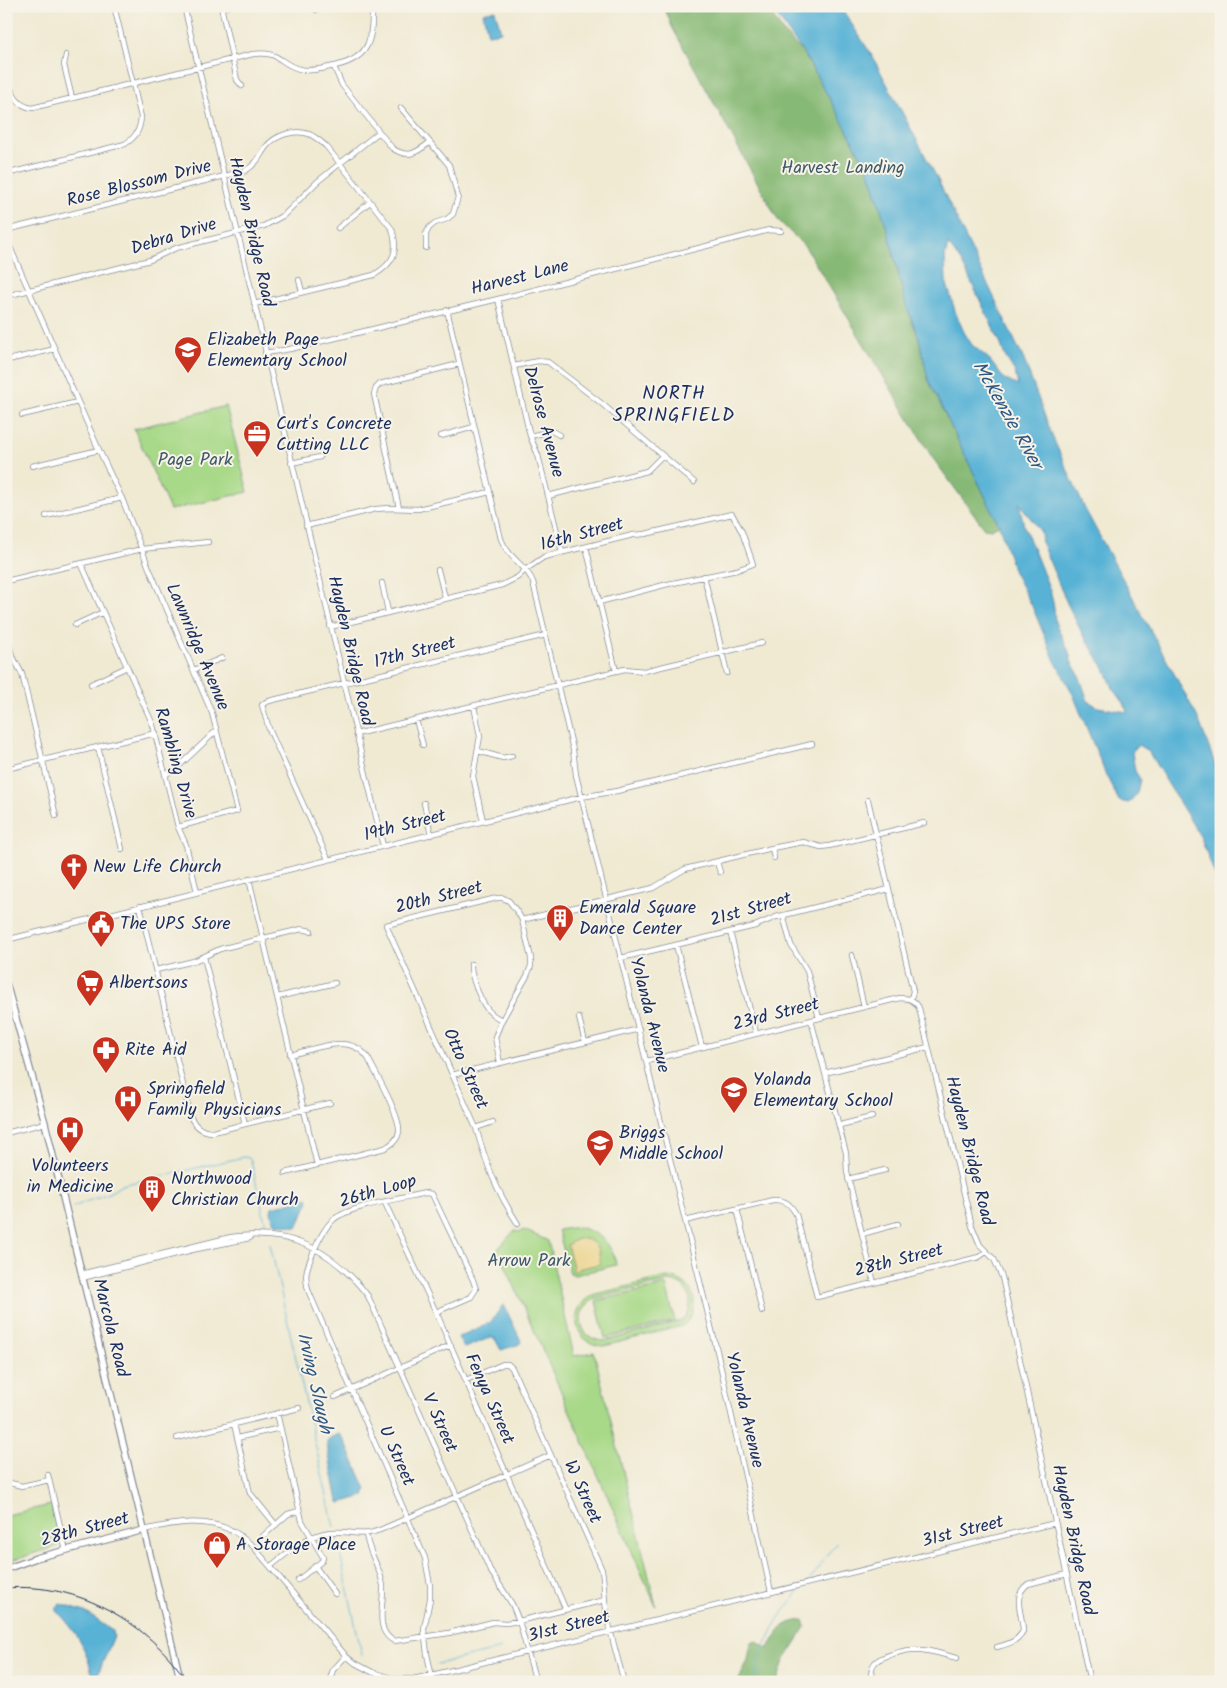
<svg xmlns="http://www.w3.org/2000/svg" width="1227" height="1688" font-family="Kalam,sans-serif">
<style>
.green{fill:#a8d988;stroke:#628473;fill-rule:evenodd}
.forest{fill:#86b974;stroke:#507469}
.sand{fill:#eeda9e;stroke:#84847e}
.water{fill:#59b2d6;stroke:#3a709a;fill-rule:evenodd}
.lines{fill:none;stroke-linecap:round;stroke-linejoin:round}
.stream{stroke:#59b2d6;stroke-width:1}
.minor-casing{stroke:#868c98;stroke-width:6}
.major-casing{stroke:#868c98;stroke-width:8}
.minor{stroke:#fff;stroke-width:4.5}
.major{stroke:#fff;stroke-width:5.5}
.rail{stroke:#1b2f5e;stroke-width:1}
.labels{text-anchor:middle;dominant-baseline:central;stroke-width:4;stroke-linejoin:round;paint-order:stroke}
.park-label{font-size:18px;fill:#3e5a68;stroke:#f7f3e8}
.street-label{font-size:18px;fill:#1b2f5e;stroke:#f7f3e8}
.poi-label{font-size:18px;fill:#1b2f5e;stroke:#f7f3e8;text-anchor:start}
.neighbourhood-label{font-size:19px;letter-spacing:1px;fill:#1b2f5e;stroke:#f7f3e8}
.water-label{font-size:19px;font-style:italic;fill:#2e5682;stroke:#f7f3e8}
</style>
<rect width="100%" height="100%" fill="#f7f3e8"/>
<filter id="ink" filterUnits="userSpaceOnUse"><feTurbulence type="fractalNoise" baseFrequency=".02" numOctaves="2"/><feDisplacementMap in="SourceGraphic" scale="10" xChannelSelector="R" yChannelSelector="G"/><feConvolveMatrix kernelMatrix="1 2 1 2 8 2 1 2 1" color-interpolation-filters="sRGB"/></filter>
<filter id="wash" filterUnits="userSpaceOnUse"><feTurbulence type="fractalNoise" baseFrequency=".0096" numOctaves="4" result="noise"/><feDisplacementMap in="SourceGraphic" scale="20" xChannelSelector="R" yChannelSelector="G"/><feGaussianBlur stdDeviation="1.12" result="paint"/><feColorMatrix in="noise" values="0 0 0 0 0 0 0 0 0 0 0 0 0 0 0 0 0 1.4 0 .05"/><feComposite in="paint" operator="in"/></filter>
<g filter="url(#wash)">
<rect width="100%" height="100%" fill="#f0ead3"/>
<path class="green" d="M226 406 248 492 170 510 134 429Z
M578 1227C599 1232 613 1244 616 1265L575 1275 570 1273 558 1230Z
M524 1230 548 1241 574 1356 594 1352 656 1606 498 1249 514 1231 520 1232Z
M667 1277C694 1278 704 1309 682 1326L604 1346C572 1345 566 1304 596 1294ZM668 1281C690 1282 698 1307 681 1321L604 1341C577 1340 572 1307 598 1298Z
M666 1285 675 1321 605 1338 596 1301Z
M51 1505 60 1541 58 1546 6 1562V1515Z"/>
<path class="forest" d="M664 6H766L784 33 804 54 841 119 869 171 889 235 906 305 919 338 928 379 999 525 991 529 984 528 932 457 806 248 778 220 672 27Z
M804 1620 806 1627 784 1661 777 1682H738L748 1660 751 1643 756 1641 768 1649C780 1631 780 1622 804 1620Z"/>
<path class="sand" d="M577 1239C593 1237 601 1248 600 1264L578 1269 575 1272 573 1271V1267L567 1245Z"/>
<path class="water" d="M770 6H840L871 54 936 176 1024 360 1053 438 1085 509 1198 718 1221 780V891L1201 838 1148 751 1138 745 1132 752 1135 771 1140 779 1137 793 1129 803 1119 801 1106 775 1072 692 1055 661 1032 606 1014 572 999 525 928 379 919 338 906 305 889 235 869 171 841 119 804 54ZM948 244 962 263 1000 342 1005 356 1015 372 1018 386 1004 379 988 358 972 345 964 332 956 314 946 281 945 257ZM1019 503 1041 532 1042 544 1067 603 1082 633 1106 671 1113 688 1124 703 1127 712 1098 707 1088 701 1079 675 1071 661 1069 652 1055 622 1054 607 1050 590 1024 526Z
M495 10 501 32 488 34 483 13Z
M308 1198 309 1201 297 1227 275 1223 271 1212 272 1207Z
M504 1305 521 1341 520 1344 501 1350 495 1339 492 1337 464 1348 458 1337 491 1322 502 1306Z
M339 1434 344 1439 366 1489 364 1496 340 1503 338 1501 327 1445C326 1438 332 1437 339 1434Z
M60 1604 85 1612 113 1631 114 1636 98 1674 92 1673C85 1646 76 1631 57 1611V1607Z"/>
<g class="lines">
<path class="stream" d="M73 1207 109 1193 122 1185 244 1157 249 1158 251 1161 267 1230
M270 1244 334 1527
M336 1535 362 1655
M810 1579C821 1568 825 1553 838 1543
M437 1664 501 1649
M756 1682 758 1661 778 1619 802 1588"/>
</g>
</g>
<g filter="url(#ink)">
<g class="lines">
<g class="minor-casing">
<path id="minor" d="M184 6 383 846
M221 6 237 80 242 86
M221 8 229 6
M316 10 318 6
M66 55 64 65 72 98
M334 67 342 85 392 148C408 159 416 153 429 143
M6 78C13 93 15 105 32 108L253 54C281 51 278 63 299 69 309 72 320 69 330 67 369 60 373 42 372 6
M401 108 449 165 458 197 453 214 447 219 435 223 429 228 426 234V248
M6 174 125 144C136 137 140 130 141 117L114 6
M338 228 370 202
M6 230 245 171C258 163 258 158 266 147 275 135 295 129 309 134 316 137 320 141 326 146L392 229C399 252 394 263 374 275L254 304
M6 238 99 450 123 501 149 568 212 713 237 811 178 827
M299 280 302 292
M6 296 150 260 176 248 264 226 284 215 317 182 379 132
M498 299 530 436 538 455 562 552
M447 310 501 539C509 560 526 564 533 582L573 750 576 775 718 1355 771 1592
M265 353 290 349 498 299 746 236 769 230 781 231
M8 360 55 349
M514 366 538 361 548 362 601 403 694 482
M22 415 78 402
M441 436 474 427
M530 436 552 431 559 435
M291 463 320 457
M32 466 99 450
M548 496 647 471 662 456
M399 508 374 394 376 388 380 384 459 364
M46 516 122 498
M306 526 376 509 389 508 418 509 490 492
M586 547 616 671
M81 563 153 725 178 827 186 845 197 892
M438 570 445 598
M704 576 727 673
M6 581 142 549 208 542
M382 583 388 612
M75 625 103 612
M330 627 502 585 518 577 525 570 544 557 633 535 645 534 732 514 742 532 753 564 737 570 668 584 599 602
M6 634 12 655 22 674 56 816
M194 670 222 658
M91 684 127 667
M474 706 480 736 473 776 483 821
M416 720 423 745
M356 734 616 671 625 669 644 671 762 643
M98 747 122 849
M478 751 503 758 512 756
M6 769 156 733
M165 775 179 766 216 731
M868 800 913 991 911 999
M424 803 431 835
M772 848 774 858
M328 859 269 729 262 705 266 702 273 700 546 635
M717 862 720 872
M249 879 317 1165
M140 906 191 1118C196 1127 202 1132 213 1132L330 1103
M783 915 791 945 807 971 819 1018
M522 920 653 888 685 869 772 848 803 842 821 847 829 846 924 823
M730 932 756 1033
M6 940 581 797 617 791 812 744
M676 945 702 1047
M852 955 864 1007
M204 957 245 1124
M621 958 755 926 776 917 889 889
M471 964C470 976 482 1006 491 1013 494 1016 498 1018 502 1020
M156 970 194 961 220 949 264 938 302 929 311 931
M278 997 335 983
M579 1018 585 1042
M811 1020 846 1153 847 1172 874 1283
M647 1061 900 998C909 998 915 1000 919 1008L972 1226 980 1245 994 1259 1002 1277 1090 1682
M500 1063 495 1037 502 1020 527 976 531 966V958L522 920 518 913 509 901 503 898H497L386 925 476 1128C487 1166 496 1190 518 1224
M825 1073 928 1047
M452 1075 639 1029
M840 1125 872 1117
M476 1128 493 1122
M6 1133 45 1123
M285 1173 385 1148C392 1144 398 1140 399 1131 401 1117 375 1072 368 1058 350 1032 316 1049 290 1055
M848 1179 885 1170
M385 1203 436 1312 565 1608
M737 1209 762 1311
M685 1221 773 1200C785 1199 790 1204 796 1214L817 1297 979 1257 986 1252
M862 1234 898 1224
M81 1274 231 1237C291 1229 332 1249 368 1296L490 1570 512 1604 519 1621 536 1682
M82 1278 192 1250 250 1238
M466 1380 503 1364H508L512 1368 602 1570C604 1581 604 1591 605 1601 608 1628 617 1655 624 1682
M335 1397 451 1345
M277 1413 302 1521 323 1557 322 1561 298 1580
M234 1424 250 1493 276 1525
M177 1438 299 1408
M237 1438 280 1428
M48 1475 66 1551
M6 1482 22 1486 49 1480
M144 1530C173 1523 204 1517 233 1531 240 1535 246 1541 252 1545L346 1656 355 1663 372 1672 394 1679H413L432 1675 1055 1523
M366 1534C368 1553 381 1568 383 1586 384 1604 374 1631 394 1641L449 1633 493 1622 506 1623 519 1621 605 1600
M263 1536 288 1514 299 1511
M271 1566C292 1549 313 1529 342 1532 359 1533 363 1536 380 1530L551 1455
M315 1566 335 1594
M997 1647C1008 1644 1017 1642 1023 1631 1023 1615 1011 1596 1028 1584L1067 1574
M329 1682 333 1670 346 1656
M433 1682 427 1654 424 1629 430 1599V1585L425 1558 308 1290C304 1273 307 1268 313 1253 318 1241 324 1228 333 1220 349 1206 404 1198 426 1193L432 1194 473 1280 476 1289 471 1297 436 1312
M872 1682C868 1661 879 1658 896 1653 900 1652 906 1650 911 1650 926 1648 943 1655 957 1658
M1077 1682 1090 1679"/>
</g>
<g class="major-casing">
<path id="major" d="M6 983 45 1123 181 1682
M6 1569 36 1558 144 1530"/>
</g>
<use href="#minor" class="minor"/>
<use href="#major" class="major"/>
<path class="rail" d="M6 1588C80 1582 147 1622 188 1682"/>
</g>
</g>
<defs>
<g id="school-pin" transform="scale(1.4375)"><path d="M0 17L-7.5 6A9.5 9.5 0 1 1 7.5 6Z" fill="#c8321e" stroke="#f7f3e8"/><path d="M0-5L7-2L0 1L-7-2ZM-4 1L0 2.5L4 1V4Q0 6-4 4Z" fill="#fff"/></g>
<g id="office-pin" transform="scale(1.4375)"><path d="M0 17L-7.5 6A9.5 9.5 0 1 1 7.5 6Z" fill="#c8321e" stroke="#f7f3e8"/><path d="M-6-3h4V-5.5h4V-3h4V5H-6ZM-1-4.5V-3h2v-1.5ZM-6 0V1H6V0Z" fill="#fff"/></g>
<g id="church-pin" transform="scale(1.4375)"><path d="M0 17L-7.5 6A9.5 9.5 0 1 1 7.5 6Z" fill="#c8321e" stroke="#f7f3e8"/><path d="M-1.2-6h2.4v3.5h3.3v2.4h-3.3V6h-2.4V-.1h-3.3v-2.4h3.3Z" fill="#fff"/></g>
<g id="building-pin" transform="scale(1.4375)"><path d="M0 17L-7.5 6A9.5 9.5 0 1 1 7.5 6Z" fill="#c8321e" stroke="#f7f3e8"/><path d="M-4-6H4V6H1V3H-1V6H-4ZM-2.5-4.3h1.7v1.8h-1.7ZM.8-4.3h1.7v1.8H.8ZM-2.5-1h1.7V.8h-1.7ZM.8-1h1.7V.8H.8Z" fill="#fff"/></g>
<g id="civic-pin" transform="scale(1.4375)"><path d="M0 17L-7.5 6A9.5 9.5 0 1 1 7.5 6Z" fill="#c8321e" stroke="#f7f3e8"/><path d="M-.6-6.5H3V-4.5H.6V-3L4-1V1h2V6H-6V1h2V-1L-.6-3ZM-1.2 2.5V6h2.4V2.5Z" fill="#fff"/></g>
<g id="supermarket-pin" transform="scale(1.4375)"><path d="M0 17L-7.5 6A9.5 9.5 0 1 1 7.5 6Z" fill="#c8321e" stroke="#f7f3e8"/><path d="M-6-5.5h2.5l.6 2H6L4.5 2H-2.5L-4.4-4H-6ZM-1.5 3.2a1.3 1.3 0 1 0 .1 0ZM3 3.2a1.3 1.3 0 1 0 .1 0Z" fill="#fff"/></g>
<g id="pharmacy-pin" transform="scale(1.4375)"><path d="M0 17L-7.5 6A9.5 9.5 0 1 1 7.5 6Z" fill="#c8321e" stroke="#f7f3e8"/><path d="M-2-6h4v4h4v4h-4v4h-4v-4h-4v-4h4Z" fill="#fff"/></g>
<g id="hospital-pin" transform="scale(1.4375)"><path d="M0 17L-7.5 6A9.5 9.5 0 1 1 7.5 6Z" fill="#c8321e" stroke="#f7f3e8"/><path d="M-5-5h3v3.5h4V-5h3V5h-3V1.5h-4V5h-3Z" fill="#fff"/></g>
<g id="shop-pin" transform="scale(1.4375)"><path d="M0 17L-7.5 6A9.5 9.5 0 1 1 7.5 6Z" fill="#c8321e" stroke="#f7f3e8"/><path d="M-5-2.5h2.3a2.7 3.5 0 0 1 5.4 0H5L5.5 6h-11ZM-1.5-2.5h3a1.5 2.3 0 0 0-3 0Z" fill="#fff"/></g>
</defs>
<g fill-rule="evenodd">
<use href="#school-pin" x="188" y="350"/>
<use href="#office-pin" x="257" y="434"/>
<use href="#church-pin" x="74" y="867"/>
<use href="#building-pin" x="560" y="918"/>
<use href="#civic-pin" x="101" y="924"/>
<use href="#supermarket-pin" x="90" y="983"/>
<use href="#pharmacy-pin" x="106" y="1050"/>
<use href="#school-pin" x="734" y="1090"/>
<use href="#hospital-pin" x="128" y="1099"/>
<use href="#hospital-pin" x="70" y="1130"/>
<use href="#school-pin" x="600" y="1143"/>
<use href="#building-pin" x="152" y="1189"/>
<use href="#shop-pin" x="217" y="1545"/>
</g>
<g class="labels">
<g class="park-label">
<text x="843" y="168">Harvest Landing</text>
<text x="195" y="460">Page Park</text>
<text x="529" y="1261">Arrow Park</text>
</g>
<g class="street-label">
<text transform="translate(139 184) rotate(-14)">Rose Blossom Drive</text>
<text transform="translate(251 232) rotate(77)">Hayden Bridge Road</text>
<text transform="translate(174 237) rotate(-17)">Debra Drive</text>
<text transform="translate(520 278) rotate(-14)">Harvest Lane</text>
<text transform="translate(543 422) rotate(75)">Delrose Avenue</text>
<text transform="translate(582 535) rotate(-15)">16th Street</text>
<text transform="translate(197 647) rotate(67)">Lawnridge Avenue</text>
<text transform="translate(350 651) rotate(77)">Hayden Bridge Road</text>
<text transform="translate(415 653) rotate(-14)">17th Street</text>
<text transform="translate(175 763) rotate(74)">Rambling Drive</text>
<text transform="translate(405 826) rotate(-14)">19th Street</text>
<text transform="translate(439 898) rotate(-14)">20th Street</text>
<text transform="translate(751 910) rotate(-16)">21st Street</text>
<text transform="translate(649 1015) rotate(76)">Yolanda Avenue</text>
<text transform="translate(776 1015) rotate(-14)">23rd Street</text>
<text transform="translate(465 1069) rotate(66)">Otto Street</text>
<text transform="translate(969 1151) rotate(76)">Hayden Bridge Road</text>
<text transform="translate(378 1192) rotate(-16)">26th Loop</text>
<text transform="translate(899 1261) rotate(-14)">28th Street</text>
<text transform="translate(110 1328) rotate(76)">Marcola Road</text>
<text transform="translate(489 1399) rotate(66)">Fenya Street</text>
<text transform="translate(744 1410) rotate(77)">Yolanda Avenue</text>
<text transform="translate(439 1423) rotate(66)">V Street</text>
<text transform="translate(396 1456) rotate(66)">U Street</text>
<text transform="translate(582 1492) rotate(66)">W Street</text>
<text transform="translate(85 1530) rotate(-15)">28th Street</text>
<text transform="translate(963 1532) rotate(-14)">31st Street</text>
<text transform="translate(1073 1540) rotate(78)">Hayden Bridge Road</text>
<text transform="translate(569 1627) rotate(-14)">31st Street</text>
</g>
<g class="poi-label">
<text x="207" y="340">Elizabeth Page<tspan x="207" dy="21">Elementary School</tspan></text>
<text x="276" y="424">Curt's Concrete<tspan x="276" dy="21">Cutting LLC</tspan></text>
<text x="93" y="867">New Life Church</text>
<text x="579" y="908">Emerald Square<tspan x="579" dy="21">Dance Center</tspan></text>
<text x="120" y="924">The UPS Store</text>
<text x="109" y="983">Albertsons</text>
<text x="125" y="1050">Rite Aid</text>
<text x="753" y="1080">Yolanda<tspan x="753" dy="21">Elementary School</tspan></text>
<text x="147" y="1089">Springfield<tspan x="147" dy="21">Family Physicians</tspan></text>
<text x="619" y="1133">Briggs<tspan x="619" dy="21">Middle School</tspan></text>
<text x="70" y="1166" text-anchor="middle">Volunteers<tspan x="70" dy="21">in Medicine</tspan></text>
<text x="171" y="1179">Northwood<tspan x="171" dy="21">Christian Church</tspan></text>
<text x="236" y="1545">A Storage Place</text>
</g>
<g class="neighbourhood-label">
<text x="674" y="394">NORTH<tspan x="674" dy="22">SPRINGFIELD</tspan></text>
</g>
<g class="water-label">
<text transform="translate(1007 415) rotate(60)">McKenzie River</text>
<text transform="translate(314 1383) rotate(77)">Irving Slough</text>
</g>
</g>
<rect width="1227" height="1688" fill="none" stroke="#f7f3e8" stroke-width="25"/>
</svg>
